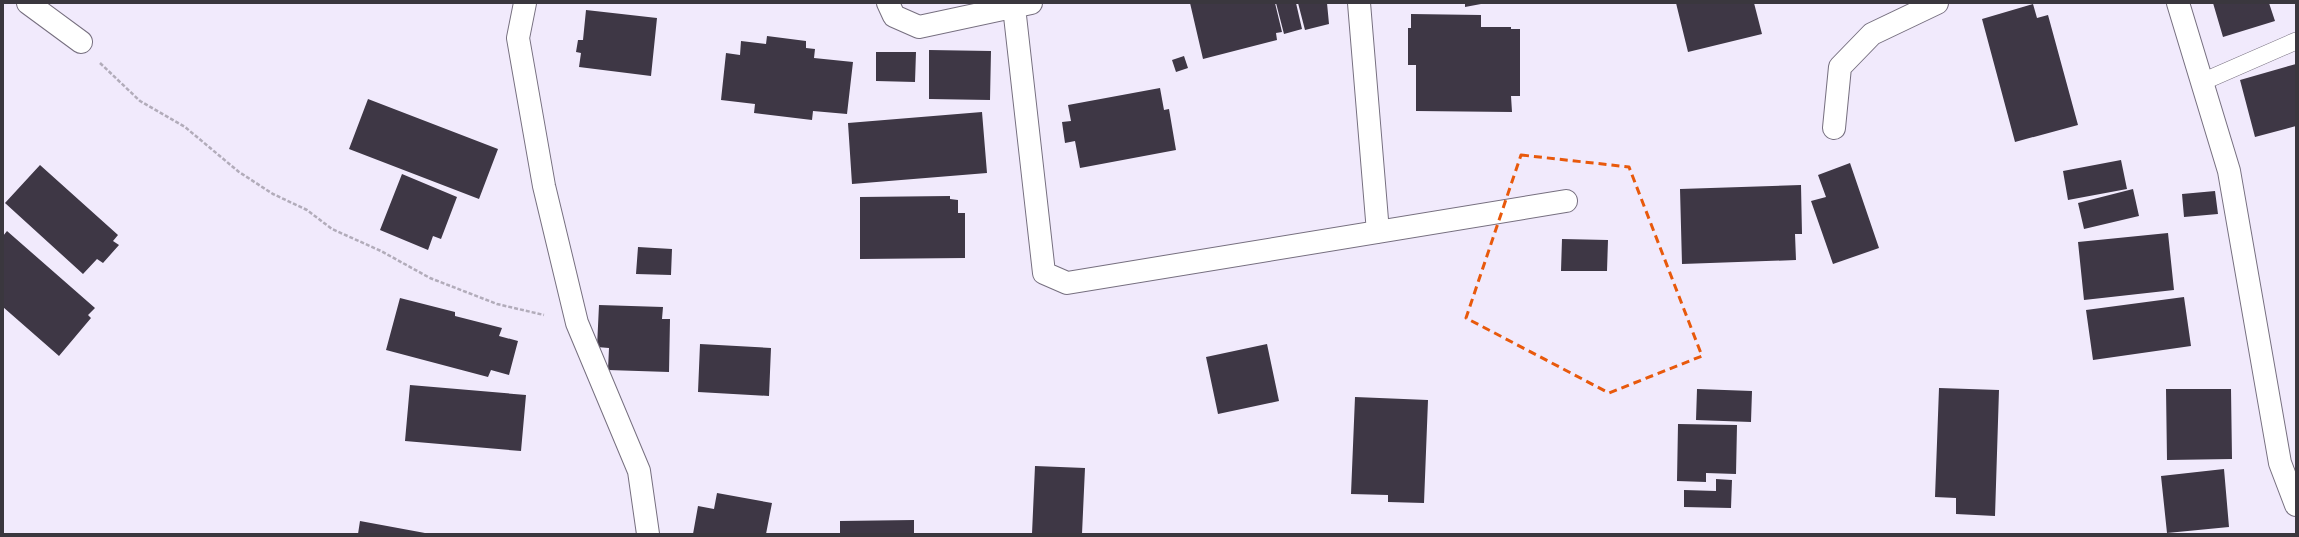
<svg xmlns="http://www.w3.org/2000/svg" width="2299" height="537" font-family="'Noto Sans',sans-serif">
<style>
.building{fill:#3e3745}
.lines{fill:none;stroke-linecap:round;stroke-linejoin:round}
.lane-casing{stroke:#766f7f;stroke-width:18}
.street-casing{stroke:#766f7f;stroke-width:24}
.path{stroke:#b2acba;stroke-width:2.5;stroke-dasharray:4 2;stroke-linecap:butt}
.lane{stroke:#fff;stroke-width:17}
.street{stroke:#fff;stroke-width:22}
.marked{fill:none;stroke:#e8590c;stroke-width:3;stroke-dasharray:8 5;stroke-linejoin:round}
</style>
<rect width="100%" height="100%" fill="#f1eafc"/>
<path class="building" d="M1190 3H1275L1282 32 1276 33 1277 40 1203 59Z
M1276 3H1296L1302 29 1284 34Z
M1298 3H1327L1329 24 1305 30Z
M1465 3H1481V4L1465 7Z
M1676 3H1754L1762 34 1688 52Z
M2213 3H2269L2275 21 2223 37Z
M2033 4 2037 18 2048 15 2078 125 2015 142 1982 19Z
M586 10 657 18 651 76 579 67 581 53 576 52 578 40H583Z
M1411 14 1481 15V27H1511V29H1520V96H1511L1512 112 1416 111V65H1408V28H1411Z
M767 36 806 41V48L815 49 814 58 853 62 847 114 813 111 812 120 754 113 755 104 721 100 726 53 740 55 741 41 766 44Z
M929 50 991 51 990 100 929 99Z
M876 52H916L915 82 876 81Z
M1184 56 1188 68 1176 72 1172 60Z
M2296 64V126L2255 137 2240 80Z
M1160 88 1164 110 1169 109 1176 150 1080 168 1075 141 1065 143 1062 122 1071 121 1068 105Z
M368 99 498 149 479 199 349 149Z
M982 112 987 173 852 184 848 123Z
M2121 160 2127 189 2068 200 2063 171Z
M1850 163 1879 248 1833 264 1811 201 1826 197 1818 175Z
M40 165 118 235 113 241 119 245 103 263 97 259 83 274 5 203Z
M402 174 457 197 441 239 433 236 428 250 380 230Z
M1801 185 1802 234H1795L1796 260 1682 264 1680 189Z
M2133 189 2139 216 2084 229 2078 203Z
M2215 191 2218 214 2184 217 2182 194Z
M950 196V199L958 200V213H965V258L860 259V197Z
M7 231 95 308 88 315 91 318 59 356 3 307V236Z
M2168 233 2174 290 2084 300 2078 242Z
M1562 239 1608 240 1607 271H1561Z
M638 247 672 249 671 275 636 274Z
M2184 297 2191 346 2093 360 2086 310Z
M400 298 455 312V316L502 328 499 336 518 341 509 375 491 370 488 377 386 350Z
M599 305 663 307 662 319H670L669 372 608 370 609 348 597 347Z
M700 344 771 348 769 396 698 392Z
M1267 344 1279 401 1218 414 1206 357Z
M410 385 526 395 521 451 405 441Z
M1939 388 1999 390 1995 516 1956 514V498L1935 497Z
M1697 389 1752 391 1751 422 1696 420Z
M2166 389H2231L2232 459 2167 460Z
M1355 397 1428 400 1424 503 1388 502V495L1351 494Z
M1678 424 1737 425 1736 474 1706 473V482L1677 481Z
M1035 466 1085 468 1082 534H1032Z
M2224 469 2229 527 2167 533 2161 476Z
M1716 479 1732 480 1731 508 1684 507V490L1716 491Z
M717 493 772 503 766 534H693L698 506 714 509Z
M914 520V534H840V521Z
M360 521 425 533V534H358Z"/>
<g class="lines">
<g class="lane-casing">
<path id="lane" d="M2202 82 2296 41"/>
</g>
<g class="street-casing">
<path id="street" d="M28 3 81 42
M525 3 518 38 544 186 577 323 639 471 648 534
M888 3 894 16 919 27 1031 3
M1359 3 1378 232
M2178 3 2229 171 2280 463 2296 505
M1014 7 1044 273 1067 283 1566 201
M1834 128 1840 67 1872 34 1937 3"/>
</g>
<path class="path" d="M100 63 140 101 185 127 239 172 273 194 307 210 332 229 381 251 430 278 497 304 544 315"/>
<use href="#lane" class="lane"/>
<use href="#street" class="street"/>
</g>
<path class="marked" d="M1521 155 1629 167 1702 356 1609 393 1466 318Z"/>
<rect width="2299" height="537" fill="none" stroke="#3a373e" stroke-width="8"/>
</svg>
